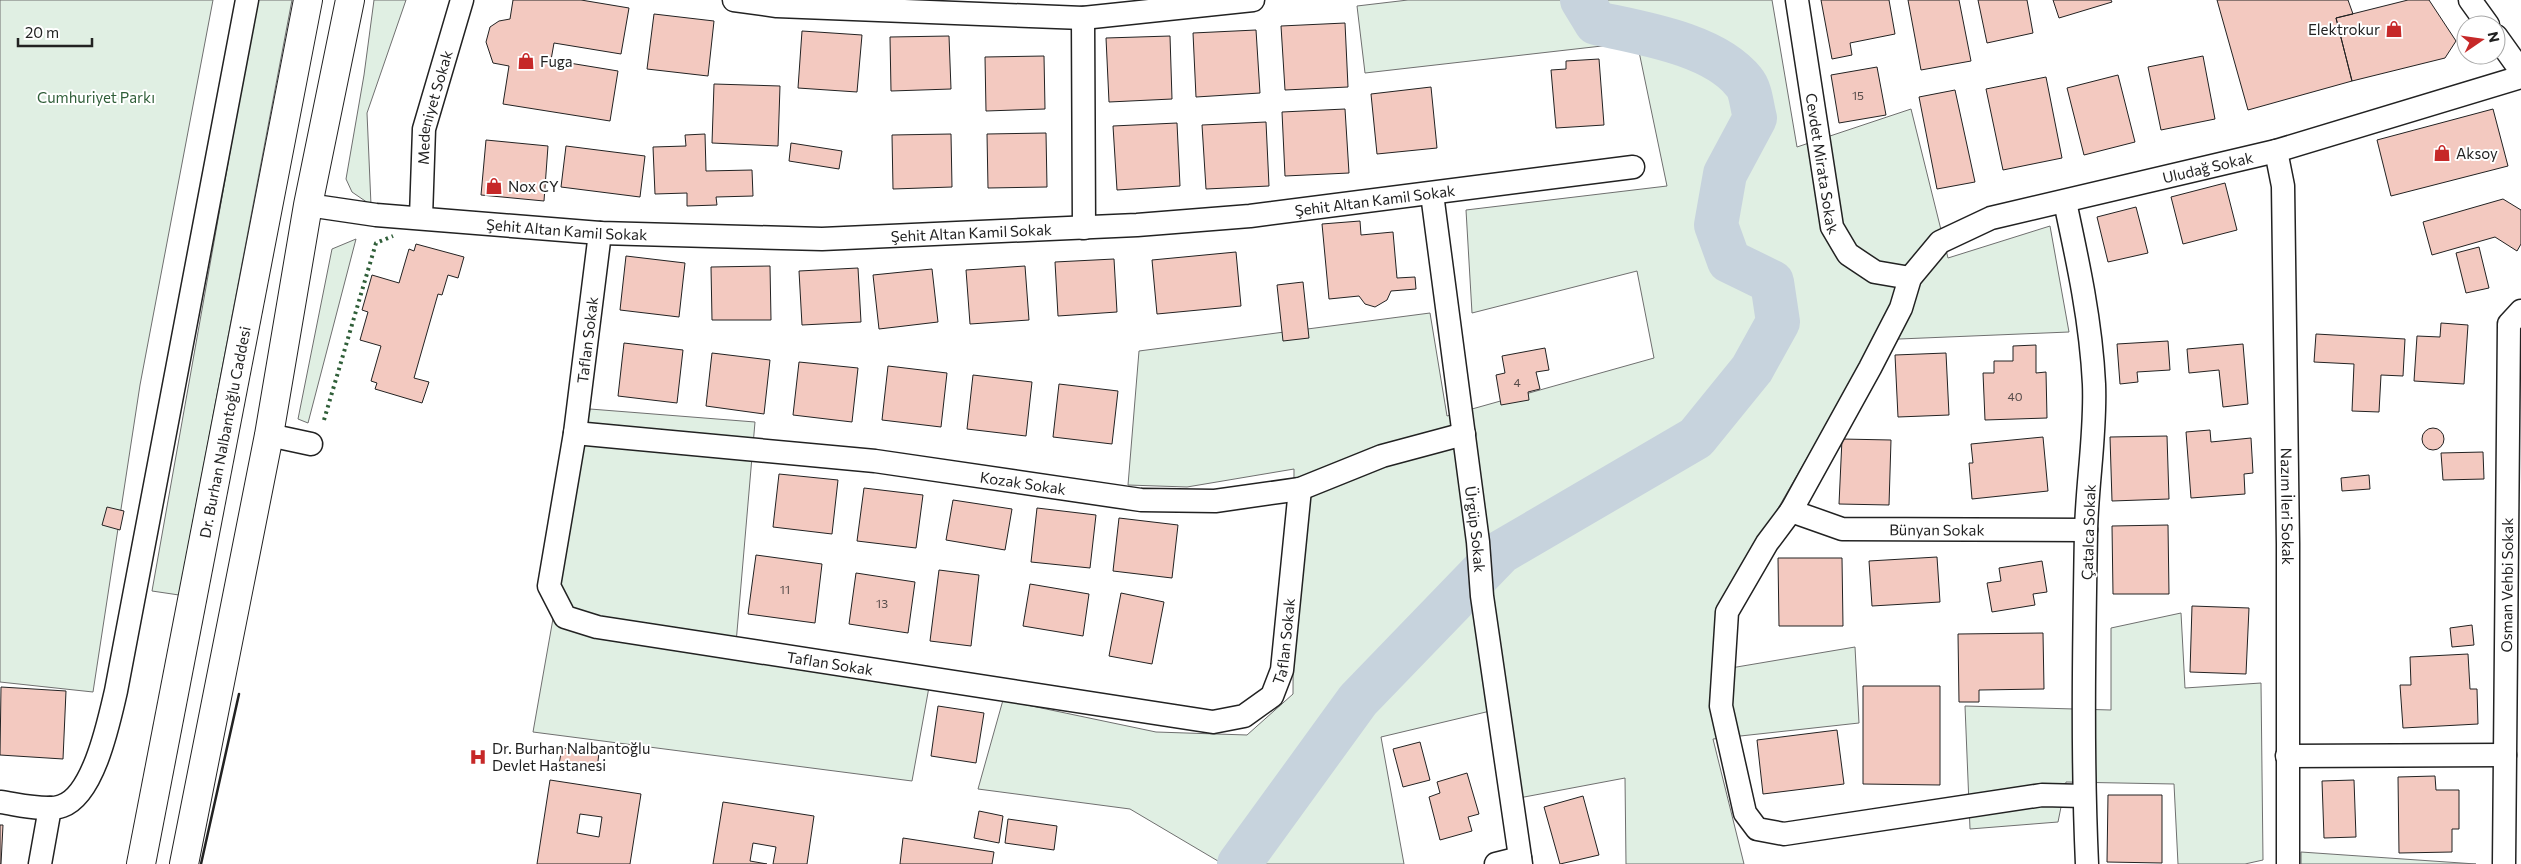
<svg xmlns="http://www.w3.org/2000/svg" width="2521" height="864" font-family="Commissioner,sans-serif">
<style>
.green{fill:#e0efe3;stroke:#6f6f6f}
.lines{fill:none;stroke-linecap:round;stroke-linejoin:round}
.river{stroke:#c7d3dd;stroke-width:44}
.building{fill:#f3c9c0;stroke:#222;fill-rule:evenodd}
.minor-casing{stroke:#222;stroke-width:25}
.primary-casing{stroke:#222;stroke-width:30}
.minor{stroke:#fff;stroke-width:22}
.primary{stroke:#fff;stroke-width:28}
.hedge{stroke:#2f5e38;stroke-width:4;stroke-dasharray:2.5 4;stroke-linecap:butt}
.wall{stroke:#222;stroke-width:2.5}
.labels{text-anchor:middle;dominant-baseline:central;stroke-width:4;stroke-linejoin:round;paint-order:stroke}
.number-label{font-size:12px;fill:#564c4a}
.poi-label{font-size:15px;fill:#222;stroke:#fff;text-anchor:start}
.park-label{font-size:15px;fill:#2f5e38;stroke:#fff}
.street-label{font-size:15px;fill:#222;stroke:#fff}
</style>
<rect width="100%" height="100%" fill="#fff"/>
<path class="green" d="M0 0H213L140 385 93 692 0 682Z
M257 0H292L179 595 152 591Z
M374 0H406L367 113 371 205 352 192 346 179 364 75Z
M1408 0H1772L1797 147 1911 109 1948 258 2050 226 2069 332 1875 340 1716 616 1713 671 1855 647 1859 723 1713 739 1744 864H1626L1625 778 1519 798 1507 707 1381 737 1404 864H1223L1130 809 978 789 1003 700 1156 732 1247 735 1293 694 1294 469 1187 487 1128 485 1139 351 1430 313 1447 416 1654 358 1637 271 1472 313 1466 210 1667 186 1637 42 1365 73 1357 6Z
M356 239 308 423 298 419 332 249Z
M590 409 755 422 735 655 929 687 912 781 533 732Z
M2181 613 2185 688 2261 683 2263 860 2245 864H2178L2174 784 2066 782 2058 822 1970 829 1965 706 2111 710V628Z
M2301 852 2476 864H2301Z"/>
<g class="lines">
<path class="river" d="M1239 864 1358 700 1501 552 1696 438 1752 369 1778 322 1772 282 1729 261 1716 225 1725 174 1755 118C1752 108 1751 90 1744 82 1714 44 1641 33 1596 23L1582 0"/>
</g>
<path class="building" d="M513 0H581L629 8 621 54 554 43 551 60 618 71 610 121 503 104 509 66 493 63 486 42 490 27 499 21 510 19Z
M1821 0H1889L1895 34 1850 43 1852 55 1832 59Z
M1908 0H1959L1971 61 1921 70Z
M1978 0H2027L2033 33 1987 43Z
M2053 0H2111L2112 2 2059 18Z
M2217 0H2348L2353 14 2336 18 2352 81 2248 110Z
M2408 0H2429L2456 41 2445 58 2352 81 2336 18Z
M654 14 714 21 708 76 647 69Z
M1345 23 1348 87 1285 90 1281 26Z
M1256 30 1260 93 1196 97 1193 33Z
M802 31 862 35 857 92 798 88Z
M949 36 951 89 891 91 890 37Z
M1170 36 1172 99 1109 102 1106 38Z
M1044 56 1045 109 986 111 985 57Z
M2203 56 2215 119 2161 130 2148 67Z
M1599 59 1604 125 1556 128 1551 70 1566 69V61Z
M1877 67 1886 115 1839 123 1831 75Z
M2118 75 2135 142 2084 155 2067 88Z
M2046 77 2062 158 2003 170 1986 89Z
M714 84 780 86 778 146 712 143Z
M1431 87 1437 148 1377 154 1371 94Z
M1955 90 1975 182 1937 189 1919 97Z
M1345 109 1349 173 1285 176 1282 112Z
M2493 109 2508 166 2391 196 2377 140Z
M1266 122 1269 186 1206 189 1202 125Z
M1177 123 1180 186 1117 190 1113 126Z
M1046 133 1047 187 988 188 987 134Z
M705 134 706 171 752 170 753 196 716 197 717 205 687 206V193L655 194 653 147 686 146 685 135Z
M951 134 952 187 893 189 892 135Z
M486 140 548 146 544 201 481 195Z
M791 143 842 151 839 169 789 161Z
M566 146 645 156 640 197 561 187Z
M2225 183 2237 230 2183 244 2171 197Z
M2503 199 2521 210V244L2517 251 2495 237 2432 255 2423 222Z
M2136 207 2148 253 2108 262 2097 217Z
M1360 221 1361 235 1393 232 1397 278 1415 277 1416 289 1391 291 1387 300 1375 307 1365 304 1359 296 1329 299 1322 224Z
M416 244 464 257 458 278 448 275 442 295 438 294 414 378 429 382 422 403 375 389 377 383 371 381 381 346 360 340 368 312 362 310 372 275 399 283 409 249 414 251Z
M2479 247 2489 288 2466 293 2456 253Z
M1236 252 1241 306 1157 314 1152 260Z
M626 256 685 263 679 317 620 310Z
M1114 259 1117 312 1058 316 1055 262Z
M770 266 771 320H712L711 267Z
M1025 266 1029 320 970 324 966 270Z
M858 268 861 322 802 325 799 271Z
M932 269 938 322 879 329 873 275Z
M1303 282 1309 338 1283 341 1277 285Z
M2441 323 2468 325 2464 384 2414 381 2417 336 2440 337Z
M2316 334 2405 339 2403 376 2381 375 2379 412 2352 411 2354 364 2314 362Z
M2168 341 2170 370 2137 372 2138 382 2120 384 2117 344Z
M624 343 683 350 677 403 618 396Z
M2243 344 2248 404 2223 407 2219 370 2189 373 2187 349Z
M2036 345V373L2046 372 2047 418 1985 420 1983 373H1994V361H2013V346Z
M1545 348 1549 370 1536 372 1540 389 1528 392 1529 400 1501 405 1496 375 1505 373 1502 356Z
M712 353 770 360 764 414 706 406Z
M1946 353 1949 415 1898 417 1895 355Z
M799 362 858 368 852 422 793 415Z
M888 366 947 373 941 427 882 420Z
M973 375 1032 382 1026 436 967 429Z
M1059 384 1118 391 1112 444 1053 437Z
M2422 439a11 11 0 1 1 22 0a11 11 0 1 1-22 0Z
M2210 430 2211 442 2251 438 2253 473 2244 474 2245 494 2191 498 2186 432Z
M2167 436 2169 499 2112 501 2110 437Z
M2043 437 2048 491 1972 499 1969 463H1973L1971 444Z
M1842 439 1891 440 1889 505 1839 504Z
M2483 452 2484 479 2443 480 2441 453Z
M779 474 838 480 832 534 773 527Z
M2369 475 2370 489 2342 491 2341 478Z
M864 488 923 495 916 548 857 541Z
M953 500 1012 509 1005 550 946 540Z
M107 507 124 511 120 530 102 525Z
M1037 508 1096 515 1090 568 1031 562Z
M1119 518 1178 525 1172 578 1113 571Z
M2168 525 2169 594H2113L2112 526Z
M756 555 822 564 815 623 748 614Z
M1937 557 1940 602 1872 606 1869 561Z
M1778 558H1842L1843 626H1779Z
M2042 561 2047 592 2033 594 2035 605 1992 612 1987 583 2001 581 1999 568Z
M939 570 979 575 971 646 930 641Z
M856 573 915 582 908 633 849 624Z
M1030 584 1089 594 1083 636 1023 626Z
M1121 593 1164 602 1152 664 1109 656Z
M2192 606 2249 608 2246 674 2190 672Z
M2472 625 2474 645 2452 647 2450 628Z
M2043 633 2044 689 1979 690V702H1959L1958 634Z
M2468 654 2470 689H2477L2478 724 2403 728 2400 685H2411L2410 657Z
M1863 686H1940V785L1863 784Z
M1 687 66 691 63 759 0 755Z
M938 706 984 713 976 763 931 756Z
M1837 730 1844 784 1763 794 1757 740Z
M1420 742 1430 780 1403 787 1393 749Z
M562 748 599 753 597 769 559 764Z
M1467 773 1479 814 1468 817 1472 831 1440 840 1429 797 1440 793 1437 782Z
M2435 776 2436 790H2459V829H2452V852L2399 853 2398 777Z
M550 780 641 794 630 864H537ZM580 814 602 817 599 837 577 833Z
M2354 780 2356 837 2324 838 2322 781Z
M2108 795H2162V863L2107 862Z
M1583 796 1599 855 1560 864 1544 807Z
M723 802 814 816 807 864H773L776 847 753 843 750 861 767 864H713Z
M979 811 1003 816 999 843 974 838Z
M1008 819 1057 826 1054 850 1005 843Z
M0 825H3L1 864H0Z
M903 838 994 852 992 864H900Z"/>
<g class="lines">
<g class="minor-casing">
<g id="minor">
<path d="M734 0 777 6 1083 18 1253 0"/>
<path id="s1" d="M1797 0 1832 227 1848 254 1875 272 1910 278"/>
<path d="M2470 0 2488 25"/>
<path d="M1083 18 1084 228"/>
<path d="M2496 36 2521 71"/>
<path id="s2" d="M2276 151 2283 186 2288 544V864"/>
<path id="s3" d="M1432 194 1478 542 1482 596 1521 864"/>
<path d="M2065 202C2078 262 2091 322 2094 384 2096 433 2087 483 2086 532 2084 642 2082 754 2087 864"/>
<path id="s4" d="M308 205 376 215 600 233 822 239 1137 225 1250 216 1633 167"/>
<path id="s5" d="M421 217 424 129 462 0"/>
<path id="s6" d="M600 233 575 433 549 586 565 617 597 627 1213 722 1244 716 1272 696 1282 670 1300 489"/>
<path id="s7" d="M575 433 875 461 1141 500 1215 501 1300 489 1382 456 1464 434"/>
<path d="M269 435 311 444"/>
<path id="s8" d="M1791 511 1842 529 2086 530"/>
<path d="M2287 756 2505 755"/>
<path id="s9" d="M2084 796 2042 795 1784 834 1757 829 1745 813 1721 706 1727 612 1767 543 1791 511 1870 368 1901 308 1910 278 1940 242 1991 218 2276 151 2521 77"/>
<path d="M0 802C16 804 47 812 62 806 94 795 109 721 116 691L247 0"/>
<path d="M40 864 50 808"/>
<path d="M1496 864 1520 858"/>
<path id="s10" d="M2504 864 2509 324 2521 311"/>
</g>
</g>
<g class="primary-casing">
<g id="primary">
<path id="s11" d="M141 864 308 0"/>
<path d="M184 864 269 435 308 205 350 0"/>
</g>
</g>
<use href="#minor" class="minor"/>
<use href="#primary" class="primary"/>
<path class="hedge" d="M324 420 376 243 393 236"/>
<path class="wall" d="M201 864 239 694"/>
</g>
<defs>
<g id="shop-bare" transform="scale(1.35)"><path d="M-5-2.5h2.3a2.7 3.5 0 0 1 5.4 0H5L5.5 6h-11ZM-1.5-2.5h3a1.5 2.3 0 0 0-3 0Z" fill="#c62828" stroke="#fff" stroke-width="2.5" paint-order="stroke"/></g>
<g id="hospital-bare" transform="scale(1.35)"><path d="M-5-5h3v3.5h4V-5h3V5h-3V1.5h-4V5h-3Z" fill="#c62828" stroke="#fff" stroke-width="2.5" paint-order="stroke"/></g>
</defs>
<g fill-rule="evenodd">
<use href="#shop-bare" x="2394" y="29"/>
<use href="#shop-bare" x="526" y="61"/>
<use href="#shop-bare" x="2442" y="153"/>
<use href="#shop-bare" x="494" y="186"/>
<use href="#hospital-bare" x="478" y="757"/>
</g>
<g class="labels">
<g class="number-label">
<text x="1858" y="95">15</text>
<text x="1517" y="382">4</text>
<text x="2015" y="396">40</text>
<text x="785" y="589">11</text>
<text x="882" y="603">13</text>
</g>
<g class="poi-label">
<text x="2380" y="29" text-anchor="end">Elektrokur</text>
<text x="540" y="61">Fuga</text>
<text x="2456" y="153">Aksoy</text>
<text x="508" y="186">Nox CY</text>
<text x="492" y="748">Dr. Burhan Nalbantoğlu<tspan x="492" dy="17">Devlet Hastanesi</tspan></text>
</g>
<g class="park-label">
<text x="96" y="97">Cumhuriyet Parkı</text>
</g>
<g class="street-label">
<text stroke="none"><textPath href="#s5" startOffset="111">Medeniyet Sokak</textPath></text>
<text stroke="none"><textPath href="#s1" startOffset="165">Cevdet Mirata Sokak</textPath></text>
<text stroke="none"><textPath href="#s9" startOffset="1262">Uludağ Sokak</textPath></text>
<text stroke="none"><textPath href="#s4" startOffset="1070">Şehit Altan Kamil Sokak</textPath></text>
<text stroke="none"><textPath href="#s4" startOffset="260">Şehit Altan Kamil Sokak</textPath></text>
<text stroke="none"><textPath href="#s4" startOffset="665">Şehit Altan Kamil Sokak</textPath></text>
<text transform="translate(587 340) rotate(-83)">Taflan Sokak</text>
<text stroke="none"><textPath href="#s11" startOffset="440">Dr. Burhan Nalbantoğlu Caddesi</textPath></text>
<text stroke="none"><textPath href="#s7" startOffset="451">Kozak Sokak</textPath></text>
<text stroke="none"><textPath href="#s2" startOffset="356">Nazım İleri Sokak</textPath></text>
<text stroke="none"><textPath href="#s3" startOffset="338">Ürgüp Sokak</textPath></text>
<text stroke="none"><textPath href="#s8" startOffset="149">Bünyan Sokak</textPath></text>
<text transform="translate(2088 532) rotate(-88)">Çatalca Sokak</text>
<text stroke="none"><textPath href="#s10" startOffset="279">Osman Vehbi Sokak</textPath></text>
<text stroke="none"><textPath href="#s6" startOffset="1171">Taflan Sokak</textPath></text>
<text stroke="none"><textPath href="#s6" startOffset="661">Taflan Sokak</textPath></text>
</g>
</g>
<g transform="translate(2481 40) rotate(77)"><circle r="24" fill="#ffffff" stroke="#a7a7a7"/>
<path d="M0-4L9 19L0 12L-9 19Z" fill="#c62828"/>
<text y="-8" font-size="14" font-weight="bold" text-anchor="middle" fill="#222222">N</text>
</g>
<path d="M18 38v8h74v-8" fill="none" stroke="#222222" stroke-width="2.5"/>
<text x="25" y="38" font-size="15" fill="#222222" stroke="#ffffff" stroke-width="4" paint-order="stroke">20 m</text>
</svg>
